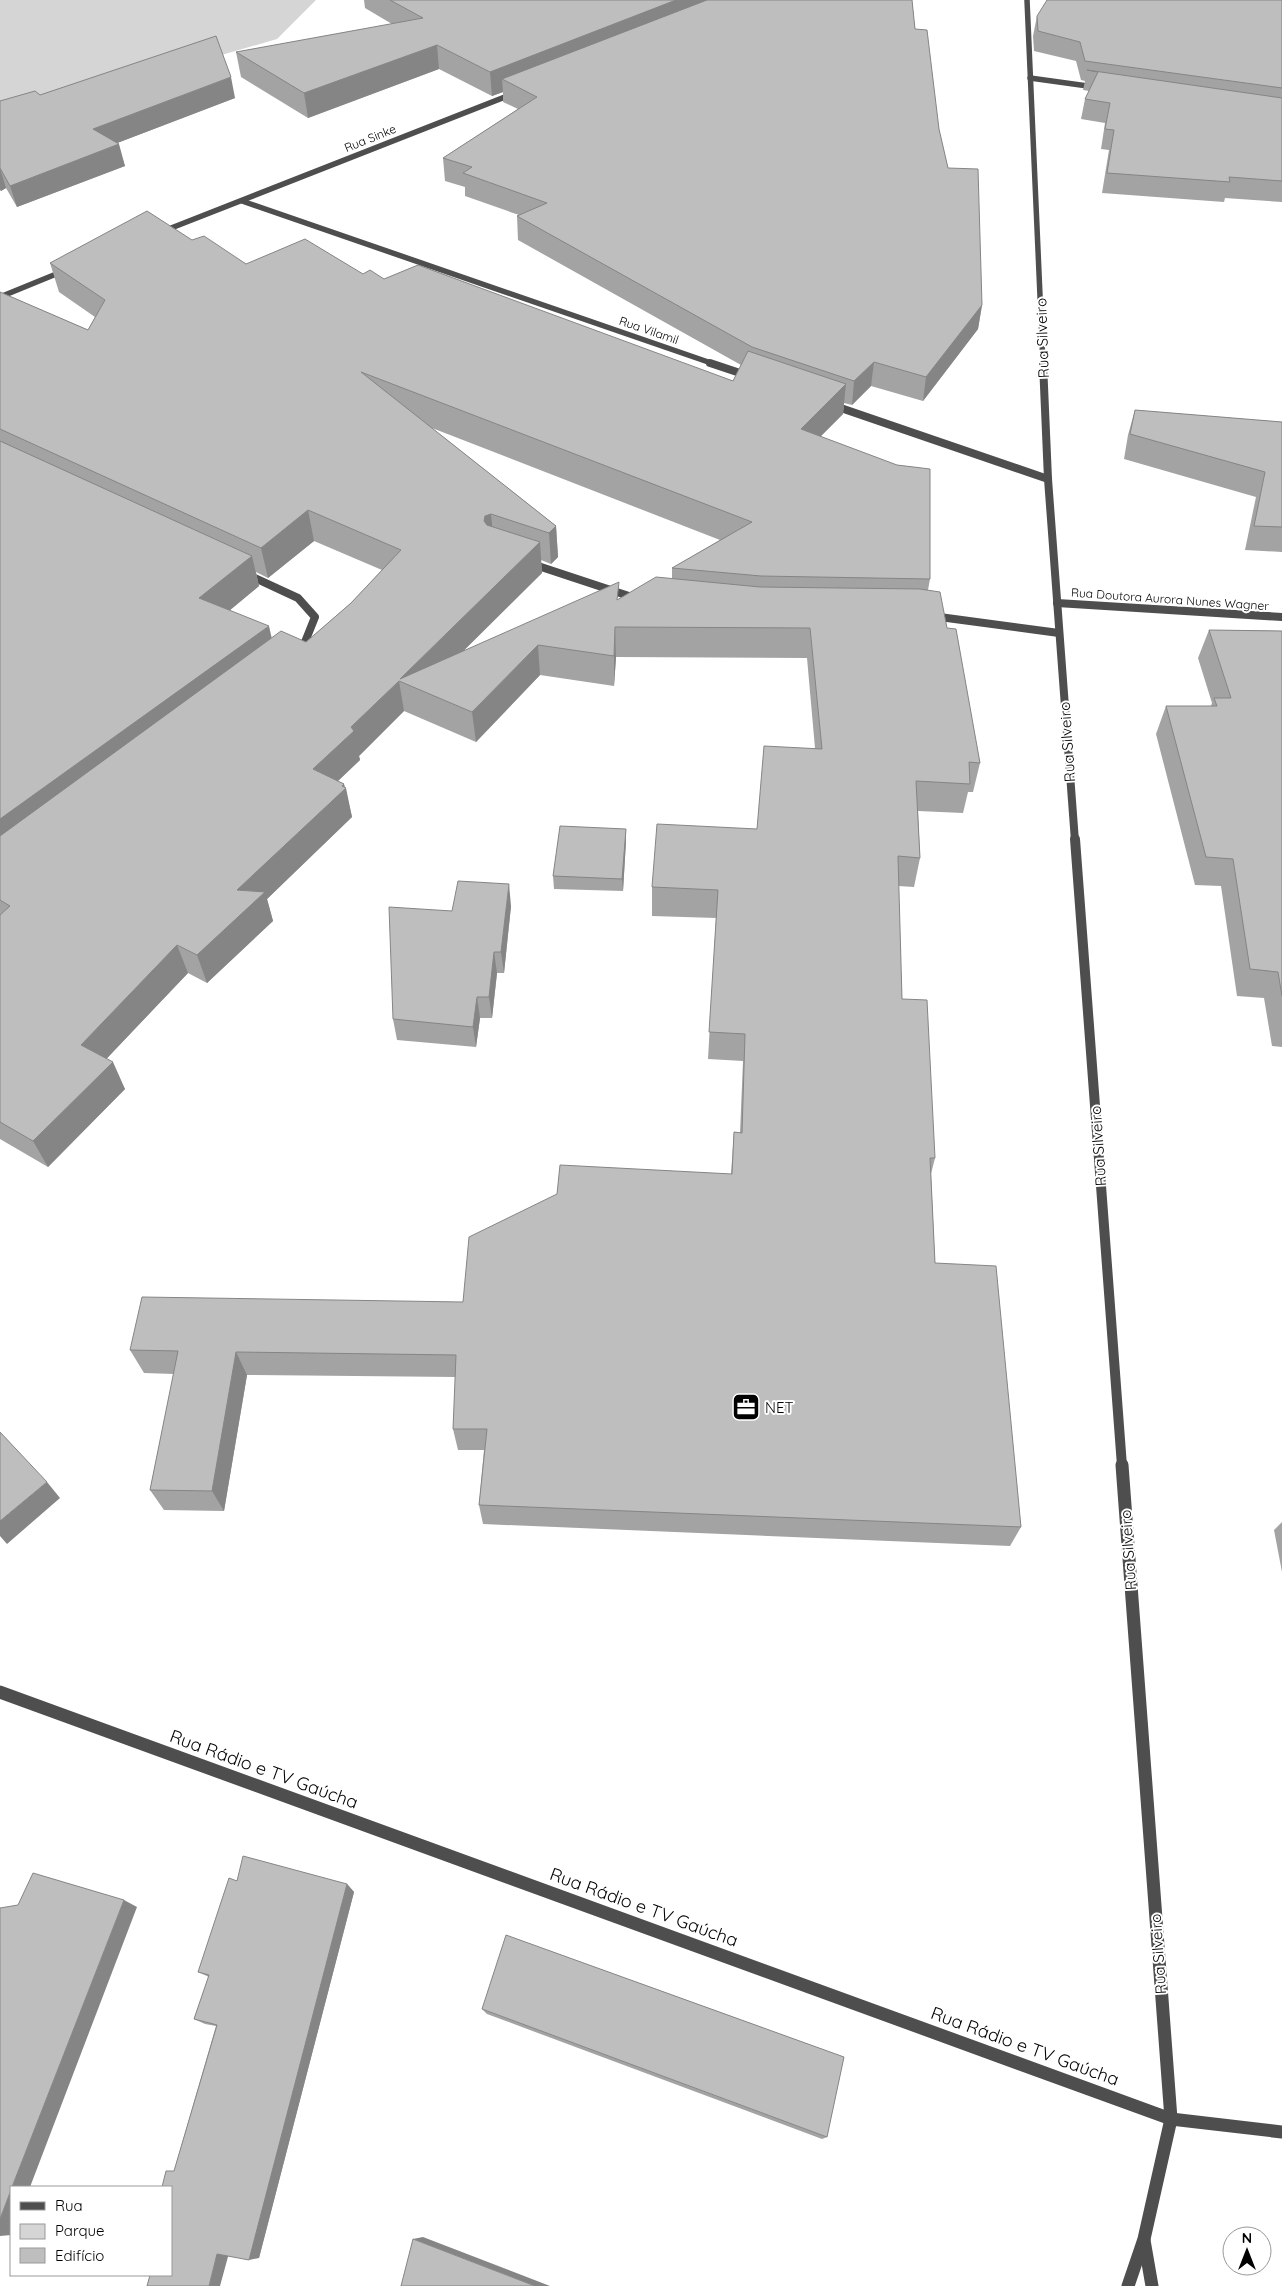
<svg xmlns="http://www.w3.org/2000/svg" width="1282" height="2286" font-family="Quicksand,sans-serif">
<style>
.green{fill:#d5d5d5}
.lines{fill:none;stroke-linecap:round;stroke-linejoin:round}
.minor-far2{stroke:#4e4e4e;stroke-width:5.5}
.minor-far1{stroke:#4e4e4e;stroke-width:8}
.minor{stroke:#4e4e4e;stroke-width:13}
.tertiary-far3{stroke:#4e4e4e;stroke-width:5.5}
.tertiary-far2{stroke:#4e4e4e;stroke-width:8}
.tertiary-far1{stroke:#4e4e4e;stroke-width:10}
.tertiary{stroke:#4e4e4e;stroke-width:13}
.wall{fill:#a3a3a3;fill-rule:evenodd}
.shaded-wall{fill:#858585}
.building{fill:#bebebe;stroke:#858585}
.labels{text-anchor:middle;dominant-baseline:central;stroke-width:4;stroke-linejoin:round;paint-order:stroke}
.far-street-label{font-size:12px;fill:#000;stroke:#fff}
.street-label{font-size:15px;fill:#000;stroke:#fff}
.poi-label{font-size:15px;fill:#000;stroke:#fff;text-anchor:start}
.near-street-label{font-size:18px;fill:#000;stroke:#fff}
</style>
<rect width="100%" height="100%" fill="#fff"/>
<path class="green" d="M0 0H316L277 39 0 119Z"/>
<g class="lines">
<path class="minor-far2" d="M1030 78 1095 87
M242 201 714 364
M161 232 515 93
M0 297 66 270"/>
<path class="minor-far1" d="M710 363 749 376
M832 405 1048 479
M529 563 638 599
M246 574 298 598 315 617 305 642 294 650
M1057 603 1282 617
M932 616 1059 633"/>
<path class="minor" d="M0 1692 1171 2119 1282 2132
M1144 2240 1152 2286"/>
<path class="tertiary-far3" d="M1027 0 1043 364"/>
<path class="tertiary-far2" d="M1043 363 1048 479 1075 841"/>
<path class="tertiary-far1" d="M1075 839 1122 1466"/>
<path class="tertiary" d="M1122 1465 1171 2119 1144 2239 1128 2286"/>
</g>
<path class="wall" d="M364 0H912L915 29 948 168 982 305 978 329 923 401 871 386 852 405 844 403 843 414 821 436 930 579 928 590 947 628 980 763 973 792H968L963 813 918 811 920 858 914 887 898 886 902 999 935 1158 931 1174 935 1263 1021 1527 1010 1546 483 1524 479 1505 484 1450H458L453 1429 456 1377 247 1375 224 1511 164 1510 150 1490 174 1374 144 1373 130 1350 463 1302 731 1174 734 1132 740 1133 743 1061 708 1059 716 918 652 916V887L757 829 815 748 807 658 616 657 614 686 540 675 476 742 404 711 359 756 360 760 338 781 344 784 352 817 267 899 273 921 207 983 188 973 106 1059 125 1089 48 1167 0 1139V292L88 330 95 317 59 292 50 263 192 240 246 264 363 274 384 279 733 381 741 365 518 240 517 216 519 215 465 196V187L445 181 443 158 518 109 503 102V92L492 96 439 69 308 118 241 77 236 52 392 24 365 8ZM432 428 720 540 672 568V579L619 600 463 651 542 573 541 560 551 564 558 557 556 526ZM314 541 382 570 351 603 306 642 271 638 229 611 259 586 256 572 268 578Z
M1282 0V202L1225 198 1224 202 1102 193 1109 150 1101 149 1105 123 1081 119 1085 99 1089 91 1083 90 1085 81 1081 80 1076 61 1034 51 1033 36 1037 16Z
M40 95 235 98 117 143 125 166 17 207 6 188 1 191 0 190V101Z
M1135 410 1282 422V552L1245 550 1256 497 1124 459 1128 435Z
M1209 630 1282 631V1047L1272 1046 1264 998 1237 996 1221 886 1195 885 1156 734 1166 706H1211L1212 703 1198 658Z
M626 829V841L623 891 554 889 553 876Z
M511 906 504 973H497L492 1018H480L476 1047 397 1040 393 1019 452 911Z
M1282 1522V1572L1274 1530Z
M237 1881 347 1884 354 1892 259 2258 228 2256 171 2275 174 2171 216 2026 205 2024 194 2019 209 1977 198 1972Z
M482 2009 827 2137 822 2139 487 2014Z"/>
<path class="shaded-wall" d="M676 0H736L502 79 503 92 492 96 490 72Z
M437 45 439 69 308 118 304 93Z
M231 77 235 98 99 150 93 129Z
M119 144 125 166 17 207 10 186Z
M0 168 6 188 1 191 0 189Z
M982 305 978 329 923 401 926 377Z
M874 362 871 386 852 405 854 381Z
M846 384 843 414 798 459 801 429Z
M308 510 314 541 268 578 261 548Z
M491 514 494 545 484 521 485 516Z
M556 526 558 557 551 564 549 533Z
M540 542 542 573 423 691 400 679Z
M252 556 259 586 207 629 199 598Z
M269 626 276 657 0 858V819Z
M615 627 616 657 614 686V656Z
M538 645 540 675 476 742 472 712Z
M399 681 404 711 359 756 360 760 320 798 313 769 351 727Z
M344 784 345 789 346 788 352 817 267 899 273 921 207 983 197 955 237 890Z
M626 829V841L623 891 622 879Z
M509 884 511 906 504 973 501 952Z
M177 945 188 973 94 1072 81 1045Z
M494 952 497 973 492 1018 489 997Z
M477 997 480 1018 476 1047 473 1027Z
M113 1062 125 1089 48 1167 33 1141Z
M236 1352 247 1375 224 1511 212 1491Z
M47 1482 60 1498 7 1544 0 1536V1521Z
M347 1884 354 1892 259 2258 249 2260Z
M124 1900 137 1907 30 2187H12Z
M11 2190V2235L0 2236V2219Z
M423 2237 550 2286H535L413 2239Z
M229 2253 220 2286H209L217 2254Z"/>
<path class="building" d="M390 0H676L490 72 437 45 304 93 236 52 423 18Z
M707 0H912L915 29 927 30 939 129 948 168 978 169 982 305 926 377 874 362 854 381 752 347 517 216 547 203 463 173 472 167 443 158 537 97 502 79Z
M1047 0H1282V88L1085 61 1080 42 1038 31 1037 16Z
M216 36 231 77 93 129 119 144 10 186 0 168V101L35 91 40 95Z
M1087 70 1282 98V181L1229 177 1230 182 1107 173 1114 130 1105 129 1110 103 1085 99 1098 72Z
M147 211 192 240 204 236 246 264 305 239 363 274 370 270 384 279 418 265 733 381 748 351 846 384 801 429 897 465 930 469V579L761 576 672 568 752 522 361 372 556 526 549 533 491 514 485 516 484 521 487 525 540 542 400 679 619 582 617 600 656 577 760 587 920 589 940 592 947 628 956 629 980 763 969 762 970 784 916 781 920 858 898 856 902 999 927 1000 935 1158H930L935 1263 996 1266 1021 1527 479 1505 487 1429H453L456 1355 236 1352 212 1491 150 1490 178 1351 130 1350 142 1297 463 1302 469 1237 557 1194 560 1165 732 1174 734 1132 742 1133 745 1034 709 1032 718 890 652 887 657 824 757 829 764 746 822 749 810 628 615 627 614 656 538 645 472 712 399 681 351 727 354 731 313 769 344 784 342 786 346 788 237 890 265 892 197 955 177 945 81 1045 113 1062 33 1141 0 1122V915L10 906 0 900V836L281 631 306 642 351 603 401 550 308 510 261 548 0 429V292L88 330 105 300 50 263Z
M1135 410 1282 422V527L1254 526 1265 472 1130 434Z
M0 441 252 556 199 598 269 626 0 819Z
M1209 630 1282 631V996L1278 972 1250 969 1233 859 1206 857 1166 706H1217L1214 698H1231Z
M560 826 626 829 622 879 553 876Z
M458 881 509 884 501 952H494L489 997H477L473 1027 393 1019 389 907 452 911Z
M0 1432 47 1482 0 1521Z
M243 1856 347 1884 249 2260 217 2254 209 2286H147L150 2275H171V2187H162L166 2171H174L217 2025 194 2019 209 1975 198 1972 229 1878 237 1881Z
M33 1873 124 1900 12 2187H11V2190L0 2219V1908L18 1905Z
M506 1935 844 2057 827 2137 482 2009Z
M413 2239 535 2286H401Z"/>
<defs>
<g id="office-square" transform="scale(1.4375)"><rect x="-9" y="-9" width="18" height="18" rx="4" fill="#000" stroke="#fff"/><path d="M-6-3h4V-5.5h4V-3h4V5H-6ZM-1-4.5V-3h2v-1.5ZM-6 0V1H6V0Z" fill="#fff"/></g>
</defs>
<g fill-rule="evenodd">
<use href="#office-square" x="746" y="1407"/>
</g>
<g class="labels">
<g class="far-street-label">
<text transform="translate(370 138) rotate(-22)">Rua Sinke</text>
<text transform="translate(649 330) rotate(19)">Rua Vilamil</text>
<text transform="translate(1170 599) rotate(4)">Rua Doutora Aurora Nunes Wagner</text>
</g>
<g class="street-label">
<text transform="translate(1042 338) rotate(-92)">Rua Silveiro</text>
<text transform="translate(1067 742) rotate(-94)">Rua Silveiro</text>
<text transform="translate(1098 1146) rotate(-94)">Rua Silveiro</text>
<text transform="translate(1128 1550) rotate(-94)">Rua Silveiro</text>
<text transform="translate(1158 1954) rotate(-94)">Rua Silveiro</text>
</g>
<g class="poi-label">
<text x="765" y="1407">NET</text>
</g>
<g class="near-street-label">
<text transform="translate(264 1769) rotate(20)">Rua Rádio e TV Gaúcha</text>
<text transform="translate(644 1907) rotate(20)">Rua Rádio e TV Gaúcha</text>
<text transform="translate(1025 2046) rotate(20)">Rua Rádio e TV Gaúcha</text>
</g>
</g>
<rect x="10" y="2186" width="162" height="90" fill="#ffffff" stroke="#999999"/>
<rect x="20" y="2202" width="25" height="8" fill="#4e4e4e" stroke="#999999"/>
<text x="55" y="2211" font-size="15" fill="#000000">Rua</text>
<rect x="20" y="2224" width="25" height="15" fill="#d5d5d5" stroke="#999999"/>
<text x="55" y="2236" font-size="15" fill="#000000">Parque</text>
<rect x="20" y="2248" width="25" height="15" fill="#bebebe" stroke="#999999"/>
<text x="55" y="2261" font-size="15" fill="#000000">Edifício</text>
<g transform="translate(1247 2251)"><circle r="24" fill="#ffffff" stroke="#999999"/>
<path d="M0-4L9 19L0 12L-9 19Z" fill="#000000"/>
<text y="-8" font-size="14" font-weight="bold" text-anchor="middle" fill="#000000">N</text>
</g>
</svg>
